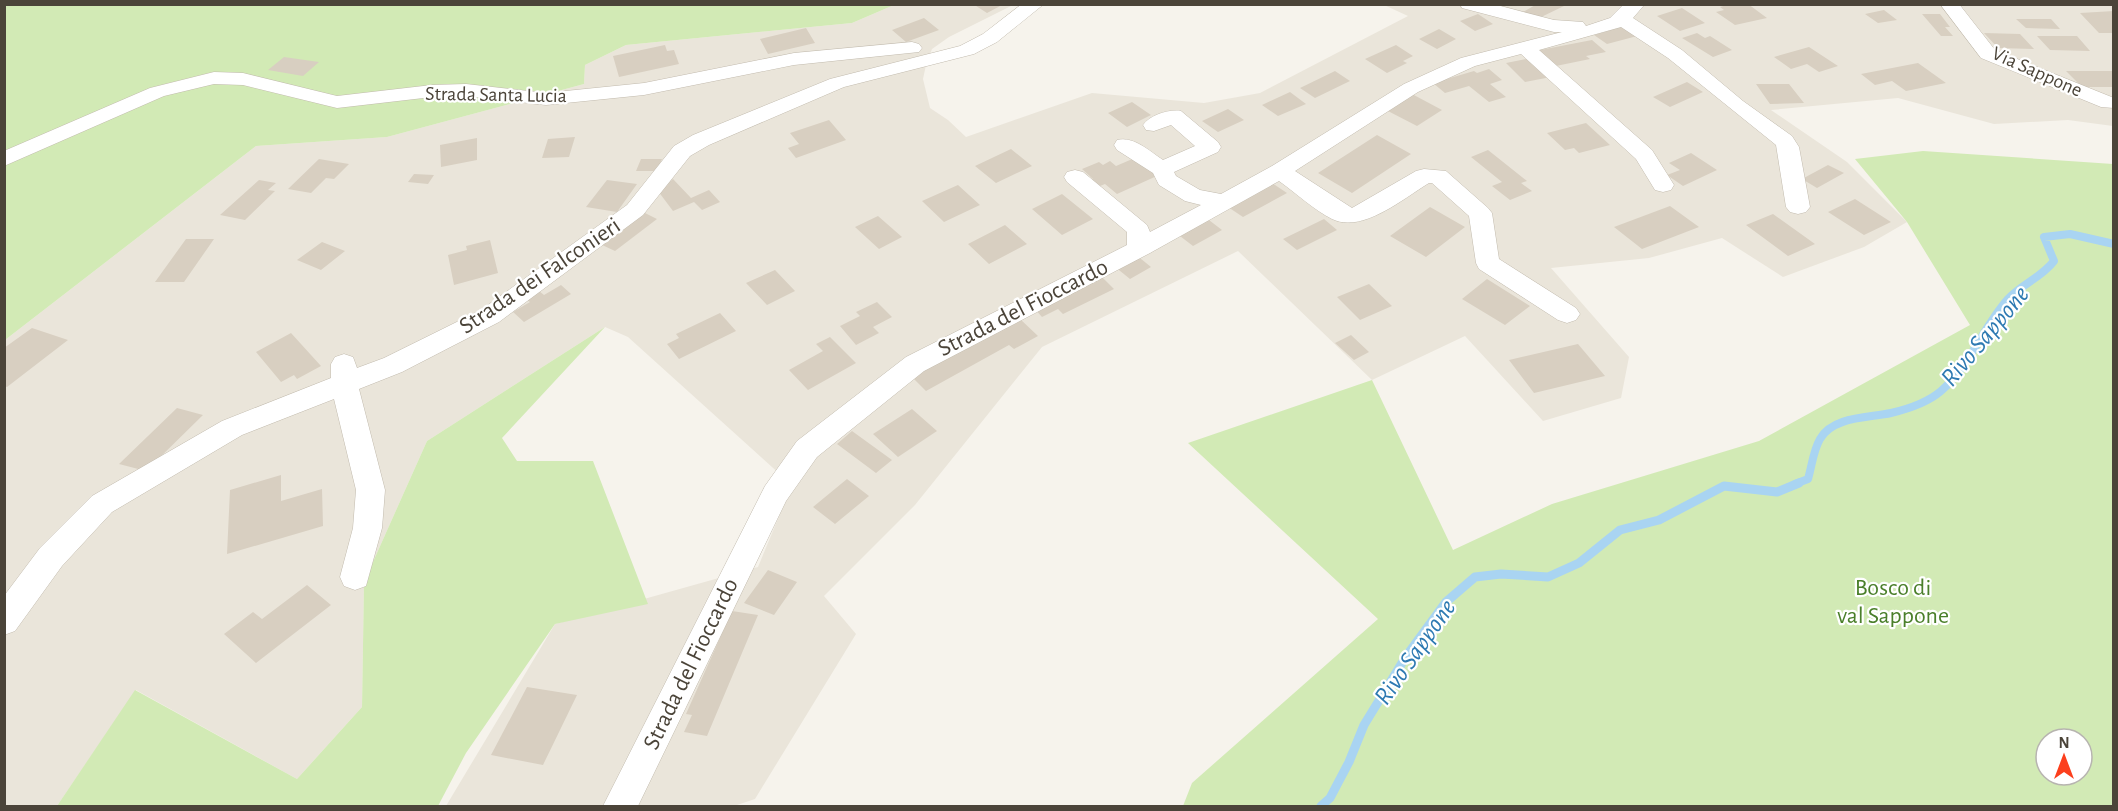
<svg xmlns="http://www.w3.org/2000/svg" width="2118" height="811" font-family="'Alegreya Sans',sans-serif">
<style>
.residential{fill:#eae5da}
.green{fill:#d2eab5;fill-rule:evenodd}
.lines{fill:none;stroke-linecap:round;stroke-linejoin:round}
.stream-far1{stroke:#a9d4f2;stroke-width:8}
.stream{stroke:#a9d4f2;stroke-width:9}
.building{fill:#d8cfc1}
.minor-casing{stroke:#c2bbae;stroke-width:1}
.minor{fill:#fff;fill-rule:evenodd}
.labels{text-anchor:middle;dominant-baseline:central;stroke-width:4.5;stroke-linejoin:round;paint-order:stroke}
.far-street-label{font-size:20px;fill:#4b4439;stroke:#fff}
.street-label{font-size:24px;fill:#4b4439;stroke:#fff}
.park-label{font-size:24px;fill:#4a7f2a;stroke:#fff}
.water-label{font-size:26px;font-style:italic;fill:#2e7ab2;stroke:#fff}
</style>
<rect width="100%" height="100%" fill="#f6f3ec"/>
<path class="residential" d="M894 5H1013L949 37 932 49 926 65 923 79 930 108 948 120 966 137 1092 93 1204 103 1260 93 1408 16 1384 5H2113V126L2068 120 1994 124 1898 98 1771 110 1847 162 1907 222 1864 247 1783 277 1722 238 1649 258 1551 268 1629 357 1621 398 1543 421 1465 336 1372 380 1238 251 1042 347 915 505 824 596 856 634 755 799 734 806H446L555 624 758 567 792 485 628 337 605 327 427 441 364 582 362 707 297 779 136 690 57 806H5V340L256 146 387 137 584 84 585 65 626 45 852 23Z"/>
<path class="green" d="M5 5H894L852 23 626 45 585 65 584 84 387 137 256 146 5 340Z
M1923 151 2113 164V806H1183L1192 783 1378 619 1188 443 1372 380 1453 550 1552 504 1759 441 1970 325 1907 222 1855 159ZM2046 739H2082V775H2046Z
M605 327 502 438 517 461H593L648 604 555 624 466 753 438 806H57L135 690 297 779 362 707 364 582 427 441Z"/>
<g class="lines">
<path class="stream-far1" d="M1795 484 1808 479C1812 466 1813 451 1820 439 1833 416 1869 418 1891 413 1908 409 1927 403 1941 391 1970 366 1983 327 2008 299 2022 284 2042 277 2054 261L2044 237 2070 234 2114 244"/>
<path class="stream" d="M1321 806 1330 798 1349 762 1364 725 1405 658 1446 602 1475 577 1501 574 1548 577 1579 563 1620 530 1659 520 1724 486 1777 492 1799 483"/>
</g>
<path class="building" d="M973 4H1004L987 13Z
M1537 4H1562L1564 6 1537 19 1523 12Z
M1730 4H1748L1767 18 1735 25 1716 12 1724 10 1720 7Z
M1682 8 1705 23 1680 31 1657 16Z
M1884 10 1897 20 1878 23 1865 14Z
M2114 11V33H2099L2080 13Z
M1478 14 1493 24 1475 31 1460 21Z
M1922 14H1940L1950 27H1945L1953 36H1941Z
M924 18 939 30 906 42 892 30Z
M2016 19H2051L2060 29 2026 28Z
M1628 25 1641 35 1607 44 1594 35Z
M806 28 815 43 768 54 760 39Z
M1439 29 1456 39 1437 49 1419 39Z
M1697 33 1705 38 1710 36 1732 50 1713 57 1682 38Z
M1984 33 2020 34 2034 49 1998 48Z
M2037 36H2077L2090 51 2050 50Z
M1592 40 1606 52 1586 56 1590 59 1551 67 1535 51Z
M665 45 667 51 674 50 679 64 619 77 613 56Z
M1396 45 1413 56 1403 61 1407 63 1387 73 1365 59Z
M1809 47 1838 66 1819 72 1807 64 1791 69 1774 57Z
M284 57 319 62 303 76 268 70Z
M1531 58 1551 77 1525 82 1506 63Z
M1918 63 1946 83 1906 91 1892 81 1875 85 1861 74Z
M1489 69 1502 80 1490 84 1506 97 1489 102 1469 86 1445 93 1433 83 1474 71 1477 73Z
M1335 71 1350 81 1315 98 1300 88Z
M2066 71H2114V87H2082Z
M1687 82 1703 92 1670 107 1653 97Z
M1756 84H1789L1804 103 1770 104Z
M1290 92 1306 104 1278 116 1262 105Z
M1412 94 1442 110 1417 126 1386 110Z
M1132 102 1151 115 1127 127 1108 113Z
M1228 109 1244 120 1218 132 1202 121Z
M829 120 846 140 796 158 788 148 799 144 790 133Z
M1586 123 1610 145 1579 153 1574 148 1565 150 1547 133Z
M1377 135 1411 154 1352 193 1318 173Z
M575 137 569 157 542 158 548 139Z
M477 138V160L441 167 440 145Z
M1011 149 1032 166 996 183 975 166Z
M1488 150 1527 181 1521 183 1532 191 1510 200 1492 186 1502 182 1471 157Z
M1691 153 1717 170 1683 186 1667 175 1680 170 1669 163Z
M1137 157 1159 175 1117 194 1105 184 1095 188 1088 182 1093 179 1082 169 1099 162 1103 165 1110 161 1116 166Z
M319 159 349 164 334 179 326 178 311 193 288 189Z
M641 159H662L657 171H636Z
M1828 165 1844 173 1817 188 1802 179Z
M414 174 434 175 428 184 408 182Z
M673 179 691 198 709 190 720 202 702 210 694 202 673 211 658 191Z
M259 180 276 183 268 190 275 191 245 220 220 215Z
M607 180 637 184 617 212 586 207Z
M1272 183 1287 193 1243 217 1228 207Z
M958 185 980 205 944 222 922 201Z
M1062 194 1093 219 1062 235 1032 209Z
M1855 199 1891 222 1864 235 1828 212Z
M1670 206 1699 227 1642 249 1614 227Z
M1430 207 1465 227 1426 257 1390 236Z
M643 212 657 219 615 251 600 244Z
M1773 214 1815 244 1788 256 1746 225Z
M878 216 902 237 879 249 855 227Z
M1205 217 1222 230 1193 246 1176 233Z
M1324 219 1337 230 1297 250 1283 239Z
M1005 225 1027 244 989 264 968 244Z
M186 239H214L184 282H155Z
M490 240 498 273 454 285 448 255 467 250 466 246Z
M322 242 345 251 321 270 297 260Z
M1135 254 1151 267 1130 279 1114 266Z
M775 270 795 291 767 305 746 283Z
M1100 275 1114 289 1063 314 1058 309 1042 317 1033 307Z
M1487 279 1530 306 1505 325 1462 299Z
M1369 284 1392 306 1360 320 1337 297Z
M561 285 571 294 524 322 513 312 530 302 525 299 539 291 544 295Z
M877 302 892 317 873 327 879 333 856 345 840 326 860 316 856 312Z
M720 313 736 331 679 359 667 344 679 338 676 334Z
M1019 318 1038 336 1014 349 1009 345 926 391 912 377Z
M32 328 68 340 7 387 4 386V348Z
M291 333 321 366 297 379 294 375 281 382 256 352Z
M1351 335 1369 352 1354 360 1335 343Z
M830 337 856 363 808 390 789 370 823 351 816 344Z
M1578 344 1605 376 1534 393 1509 360Z
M177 408 203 415 146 471 119 464Z
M912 409 937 431 898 457 873 434Z
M852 431 892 460 876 473 837 444Z
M281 475V501L322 489 323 526 227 554 230 490Z
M847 479 869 496 835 524 813 507Z
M768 570 797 582 774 615 744 603Z
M307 585 331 605 256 663 224 634 253 612 262 619Z
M732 611 758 615 707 736 684 732 692 715 686 714Z
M527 687 577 695 543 765 491 755Z"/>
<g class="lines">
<g class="minor-casing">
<path id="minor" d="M1022 4H1044L997 42 974 54 844 87 709 145 690 156 643 215 499 322 402 372 359 389 385 490 382 528 366 586 355 590 344 586 340 577 353 528 356 490 334 399 242 435 112 512 62 566 15 631 4 635V596L40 548 92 496 222 421 331 378V364L335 357 344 354 353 357 357 368 384 358 481 310 627 205 674 146 693 135 830 79 960 46 983 34Z
M1460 4H1493L1554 20 1583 22 1586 26 1610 18 1624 4H1645L1633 18 1682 50 1743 101 1792 136 1799 147 1810 207 1806 212 1798 214 1790 212 1786 207 1776 145 1668 58 1621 27 1539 50 1652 150 1674 185 1671 190 1663 192 1655 190 1636 159 1521 54 1475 66 1418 92 1295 171 1352 208 1416 171 1424 169 1446 171 1488 208 1492 213 1499 259 1576 308 1580 314 1576 320 1567 323 1558 320 1479 269 1476 263 1469 216 1432 183H1429C1404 198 1362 234 1332 219 1314 210 1296 193 1279 181L1150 253 924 371 817 457 786 501 638 806H603L765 486 797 441 906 357 1127 245V232L1067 182 1064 177 1067 172 1075 170 1083 172 1147 225 1150 232 1201 205 1185 201 1159 185 1153 173 1117 150 1114 145 1117 140C1134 136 1149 151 1163 160L1195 146 1171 125 1154 131 1146 130 1143 125C1150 115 1169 109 1181 111L1218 142 1221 147 1218 152 1174 172 1176 176 1200 190 1221 194 1272 166 1404 84 1461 58 1562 32H1554L1462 8Z
M1940 4H1959L1995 50 2114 98V108L2101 107 1981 58Z
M912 42 919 44 922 48 919 52 794 65 644 95 546 105 466 96 432 97 337 108 243 85 214 84 164 96 4 166V151L150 88 214 72 243 73 337 96 432 85 466 84 546 93 644 83 794 53Z"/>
</g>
<use href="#minor" class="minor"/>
</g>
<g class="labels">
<g class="far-street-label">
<text transform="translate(2037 72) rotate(24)">Via Sappone</text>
<text transform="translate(496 95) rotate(1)">Strada Santa Lucia</text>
</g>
<g class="street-label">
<text transform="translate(540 276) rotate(-34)">Strada dei Falconieri</text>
<text transform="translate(1023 308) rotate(-27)">Strada del Fioccardo</text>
<text transform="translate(691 664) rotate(-64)">Strada del Fioccardo</text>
</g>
<g class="park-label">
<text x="1893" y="588">Bosco di<tspan x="1893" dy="28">val Sappone</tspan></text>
</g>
<g class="water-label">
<text transform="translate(1985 336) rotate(-50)">Rivo Sappone</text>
<text transform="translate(1415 652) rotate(-55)">Rivo Sappone</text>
</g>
</g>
<rect width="2118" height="811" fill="none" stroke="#4b4439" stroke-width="12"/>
<g transform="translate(2064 757)"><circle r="28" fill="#ffffff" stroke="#b7b4b0" stroke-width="1.5"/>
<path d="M0-4.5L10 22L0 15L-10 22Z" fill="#fc3f1d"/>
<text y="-9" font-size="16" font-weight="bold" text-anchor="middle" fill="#4b4439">N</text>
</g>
</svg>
